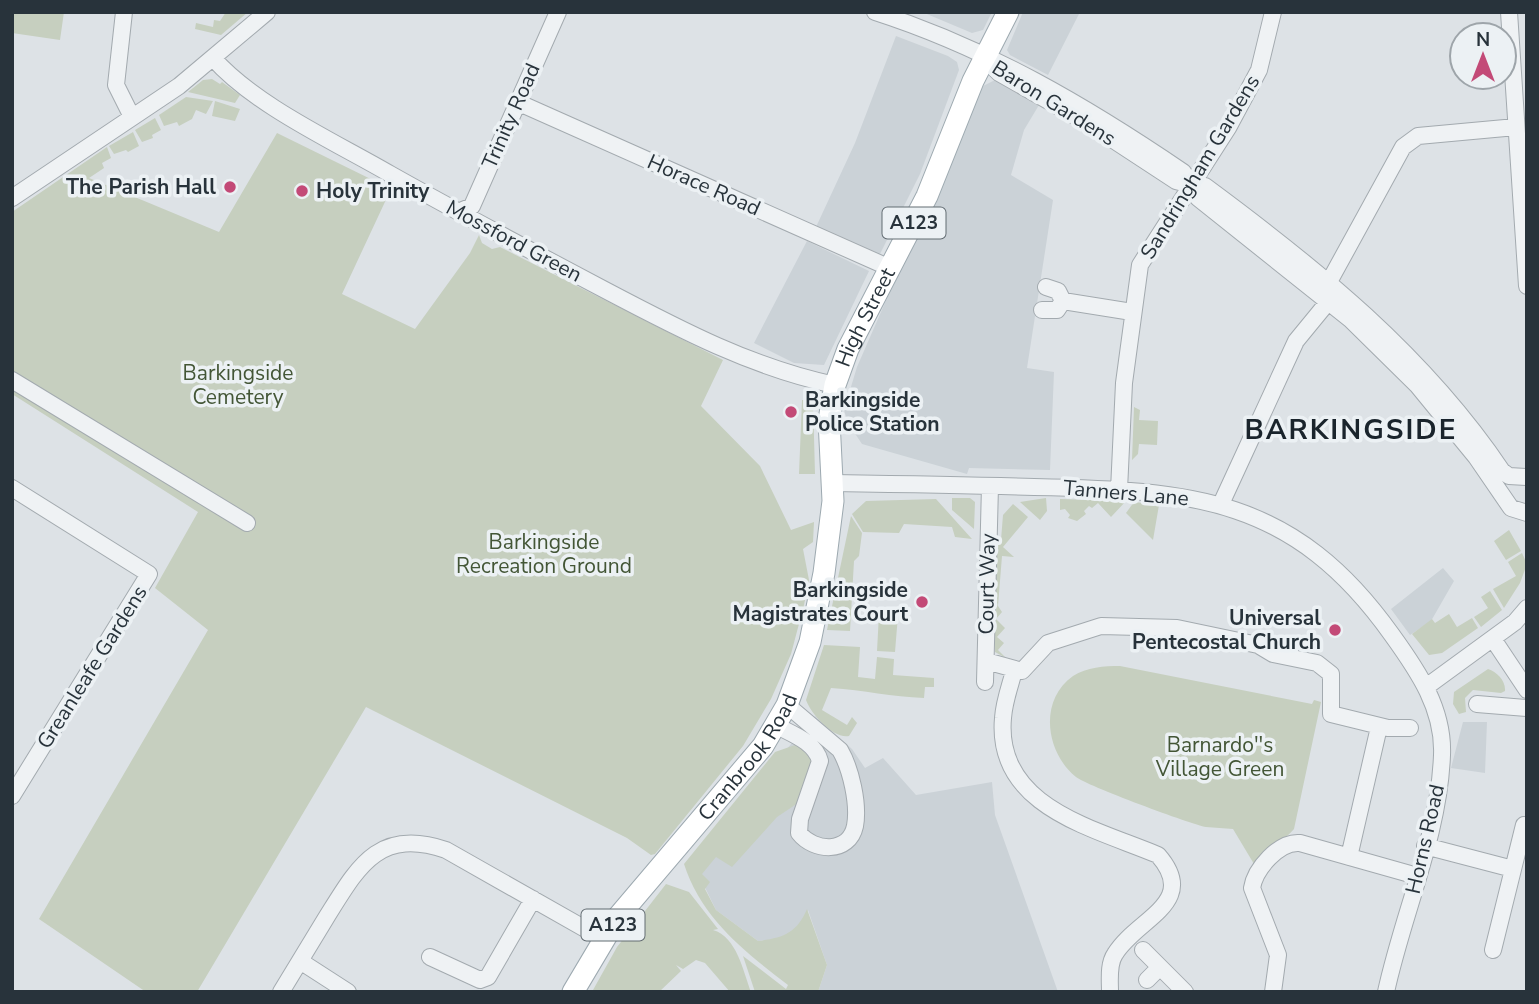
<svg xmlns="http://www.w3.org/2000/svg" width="1539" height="1004" font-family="'Nunito Sans',sans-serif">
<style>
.built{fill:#cbd2d7}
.green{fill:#c6cfbf}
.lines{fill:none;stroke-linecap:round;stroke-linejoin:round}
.minor-casing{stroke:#a3aaaf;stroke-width:18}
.major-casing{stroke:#9da9b0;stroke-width:23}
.minor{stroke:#eff2f4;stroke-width:16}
.major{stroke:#fff;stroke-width:21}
.poi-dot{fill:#c34a77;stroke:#ecf1f4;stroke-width:2.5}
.labels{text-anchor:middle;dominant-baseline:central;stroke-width:7;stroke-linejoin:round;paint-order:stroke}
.shield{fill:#ecf1f4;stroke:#636c72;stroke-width:2}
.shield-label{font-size:19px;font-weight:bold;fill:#28333b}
.street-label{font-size:21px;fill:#28333b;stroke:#ecf1f4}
.poi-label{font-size:21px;font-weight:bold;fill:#28333b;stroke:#ecf1f4;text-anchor:end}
.park-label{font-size:21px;fill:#435636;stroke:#ecf1f4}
.district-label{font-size:28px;font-weight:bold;letter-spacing:2px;fill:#1a242c;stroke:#ecf1f4}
</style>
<rect width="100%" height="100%" fill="#dde2e6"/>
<path class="built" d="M922 12H992L983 30 972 33Z
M1023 12H1080L1048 75 1010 55 1007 50Z
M896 36 948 56 957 62 959 70 920 174 880 254 816 227 855 143Z
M997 79 1039 105 1024 130 1011 175 1053 200 1027 368 1054 372 1050 470 969 468 967 474 862 444 848 423 844 410 857 367 945 165 983 86Z
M807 241 869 271 824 365 794 363 754 343Z
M1443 568 1454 581 1431 621 1410 635 1391 609Z
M815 716 852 749 865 768 883 758 916 795 992 782 995 815 1058 992H818L827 965 808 910 800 925 782 939 758 941 716 910 698 873 780 757Z
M1463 722H1487L1485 773 1451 768Z"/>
<path class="green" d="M12 12H64L60 40 12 33Z
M226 12H248L221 35 195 29 196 23 213 27 214 20 220 21Z
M212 79 220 84 222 82 240 95 235 103 188 92 203 80Z
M186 97 213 101 206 114 196 110 192 119 179 126 177 122 164 126 159 115Z
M215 101 240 109 235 121 212 116Z
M155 118 161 130 152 135 153 138 142 142 135 130Z
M133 132 139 146 128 152 126 150 114 154 109 146Z
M277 133 391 189 342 294 415 329 470 253 479 235 482 243 492 249 500 247 723 360 701 406 760 466 791 530 814 522 813 542 803 549 809 580 804 605 791 654 771 699 743 746 655 854 651 855 627 838 366 707 197 992H146L39 919 208 630 155 588 198 512 12 394V212L107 147 111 158 102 163 104 168 89 178 219 232Z
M802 400H813L815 474H799Z
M1134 407 1140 410 1139 420 1158 421 1157 445 1139 444 1138 454 1132 460Z
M952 498H970L975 502 974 529 952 510Z
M1046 498 1047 511 1040 520 1020 502Z
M936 499 972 539 955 537 952 527 904 524 899 533 863 532 852 514 866 501Z
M1060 499 1126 501 1111 517 1098 503 1092 508 1089 506 1084 511 1086 514 1077 521 1068 518 1070 515 1065 509 1060 510Z
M1134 502 1159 505 1153 540 1126 513Z
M1013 504 1028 517 1003 547 1014 557 1002 556 998 606 1002 612 996 619 1005 628 997 637 1004 643 998 650 1006 658 995 652 992 609 998 540H1001L1003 515Z
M851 516 862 533 859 556 854 561 850 631 827 630Z
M1509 530 1521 551 1506 560 1494 541Z
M1522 553 1527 564 1520 583 1504 608 1493 589 1516 576 1508 562Z
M1490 591 1502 610 1481 627 1474 617 1488 608 1481 597Z
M879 614 898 615 895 652 877 651Z
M1449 614 1457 627 1472 618 1478 628 1442 653 1429 655 1412 634 1432 619 1435 623Z
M824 645 860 647 858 677 875 679 877 657 894 659 893 675 934 678V687H925L924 698C892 697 864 690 831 688L822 710 847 725 852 717 857 723 849 736C833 739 811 714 806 700Z
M1120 666 1312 704 1314 700 1321 702 1294 829C1286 839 1266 851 1254 864L1233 829C1224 828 1215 828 1206 827 1193 825 1085 785 1076 777 1046 753 1038 701 1073 676 1087 667 1104 666 1120 666Z
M1488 669C1497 672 1506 681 1505 691L1501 693 1473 690 1465 698 1466 712 1459 714 1453 704 1454 692Z
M798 744 812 760 798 803 777 817 732 867 716 857 702 874 710 882 705 889 716 910 758 941C783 938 797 933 807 909L827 965 818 992H755L743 956 786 989 788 985C744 951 702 919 684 864L775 752Z
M666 884 689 892 718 929 713 930C737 937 743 971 751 992H730L705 963 696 960 683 969 676 965 681 971 659 992 593 990 617 947Z"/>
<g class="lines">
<g class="minor-casing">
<path id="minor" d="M124 12 116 85 132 117
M875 12C987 48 1086 106 1183 172L1191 185 1205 186C1316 268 1424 355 1502 471L1509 476 1527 477
M1509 12 1527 286
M213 58C254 105 335 142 390 174 461 214 533 252 605 290 679 329 753 368 835 385
M986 60 999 73 1089 124 1176 181 1191 185 1198 198 1351 320 1417 385 1476 457 1511 508 1527 513
M517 102 890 268
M12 198 179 86 267 12
M458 212 472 206 558 12
M1046 287 1058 291 1063 301 1132 312
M1042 310H1057L1063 301
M12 380 247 523
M833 483C900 484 967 485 1034 487 1192 490 1294 497 1392 635 1418 671 1444 709 1442 755 1439 836 1403 913 1386 992
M12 488 149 574 12 796
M1119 490 1124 383 1140 265 1228 128 1259 70 1273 12
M1221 504 1296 341 1328 302 1329 282 1403 147 1418 136 1516 127
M1493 639 1527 690
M986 661 1022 671 1048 643 1101 626 1177 628 1258 645 1273 654 1317 663 1331 674V714L1388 728H1410
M1014 671C1010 686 1004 702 1003 718 995 807 1094 828 1158 855 1200 903 1137 918 1115 954 1108 964 1110 980 1110 992
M985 682 990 486
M1426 687 1515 622 1527 608
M1477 704 1527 708
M777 726C792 734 815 742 820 761L800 819 799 833C814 852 849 854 855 826 859 804 851 769 840 750L787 705
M1425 846 1513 869
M1349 857 1379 727
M1143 950 1185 992
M1493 950 1524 825
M430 957 480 980 488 977 533 899
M300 961 348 992
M1147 980 1160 967
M281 992C296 967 311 943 326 918 358 867 378 827 446 850L603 939
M1273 992 1278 955 1252 888C1255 869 1279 841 1300 843L1417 876"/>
</g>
<g class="major-casing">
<g id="major">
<path id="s1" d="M573 992 617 918 763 746 787 705 810 642 824 573 833 501 829 420 835 385 848 349 927 196 973 81 1008 12"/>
</g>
</g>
<use href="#minor" class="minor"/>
<use href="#major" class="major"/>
</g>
<g class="poi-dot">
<circle cx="230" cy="187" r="7"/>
<circle cx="302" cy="191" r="7"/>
<circle cx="791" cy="412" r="7"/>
<circle cx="922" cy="602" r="7"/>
<circle cx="1335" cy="630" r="7"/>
</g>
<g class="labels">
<g class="shield">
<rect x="882.5" y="207.5" width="63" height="31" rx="5"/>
<rect x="581.5" y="909.5" width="63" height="31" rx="5"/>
</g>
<g class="shield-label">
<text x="914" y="223">A123</text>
<text x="613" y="925">A123</text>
</g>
<g class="street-label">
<text transform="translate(1054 103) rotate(32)">Baron Gardens</text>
<text transform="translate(511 116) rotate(-66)">Trinity Road</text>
<text transform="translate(1200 167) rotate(-59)">Sandringham Gardens</text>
<text transform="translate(704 185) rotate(24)">Horace Road</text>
<text transform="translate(514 241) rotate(28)">Mossford Green</text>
<text stroke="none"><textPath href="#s1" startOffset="760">High Street</textPath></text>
<text transform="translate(1126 493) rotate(5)">Tanners Lane</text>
<text transform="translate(987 584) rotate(-89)">Court Way</text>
<text transform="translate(92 667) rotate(-58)">Greanleafe Gardens</text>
<text stroke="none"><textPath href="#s1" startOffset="294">Cranbrook Road</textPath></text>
<text transform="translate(1425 839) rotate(-77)">Horns Road</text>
</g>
<g class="poi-label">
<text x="216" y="187">The Parish Hall</text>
<text x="316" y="191" text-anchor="start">Holy Trinity</text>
<text x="805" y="400" text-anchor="start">Barkingside<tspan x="805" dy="24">Police Station</tspan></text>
<text x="908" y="590">Barkingside<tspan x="908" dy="24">Magistrates Court</tspan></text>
<text x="1321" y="618">Universal<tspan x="1321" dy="24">Pentecostal Church</tspan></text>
</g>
<g class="park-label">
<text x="238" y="373">Barkingside<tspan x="238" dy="24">Cemetery</tspan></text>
<text x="544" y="542">Barkingside<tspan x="544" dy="24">Recreation Ground</tspan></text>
<text x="1220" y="745">Barnardo''s<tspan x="1220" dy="24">Village Green</tspan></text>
</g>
<g class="district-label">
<text x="1351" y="430">BARKINGSIDE</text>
</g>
</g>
<rect width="1539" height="1004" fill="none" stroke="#28333b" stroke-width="28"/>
<g transform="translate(1483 56)"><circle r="33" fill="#ecf1f4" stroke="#9ea5aa" stroke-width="2"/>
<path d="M0-5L12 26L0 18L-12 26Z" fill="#c34a77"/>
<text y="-10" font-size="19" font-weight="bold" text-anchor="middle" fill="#28333b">N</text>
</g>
</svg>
